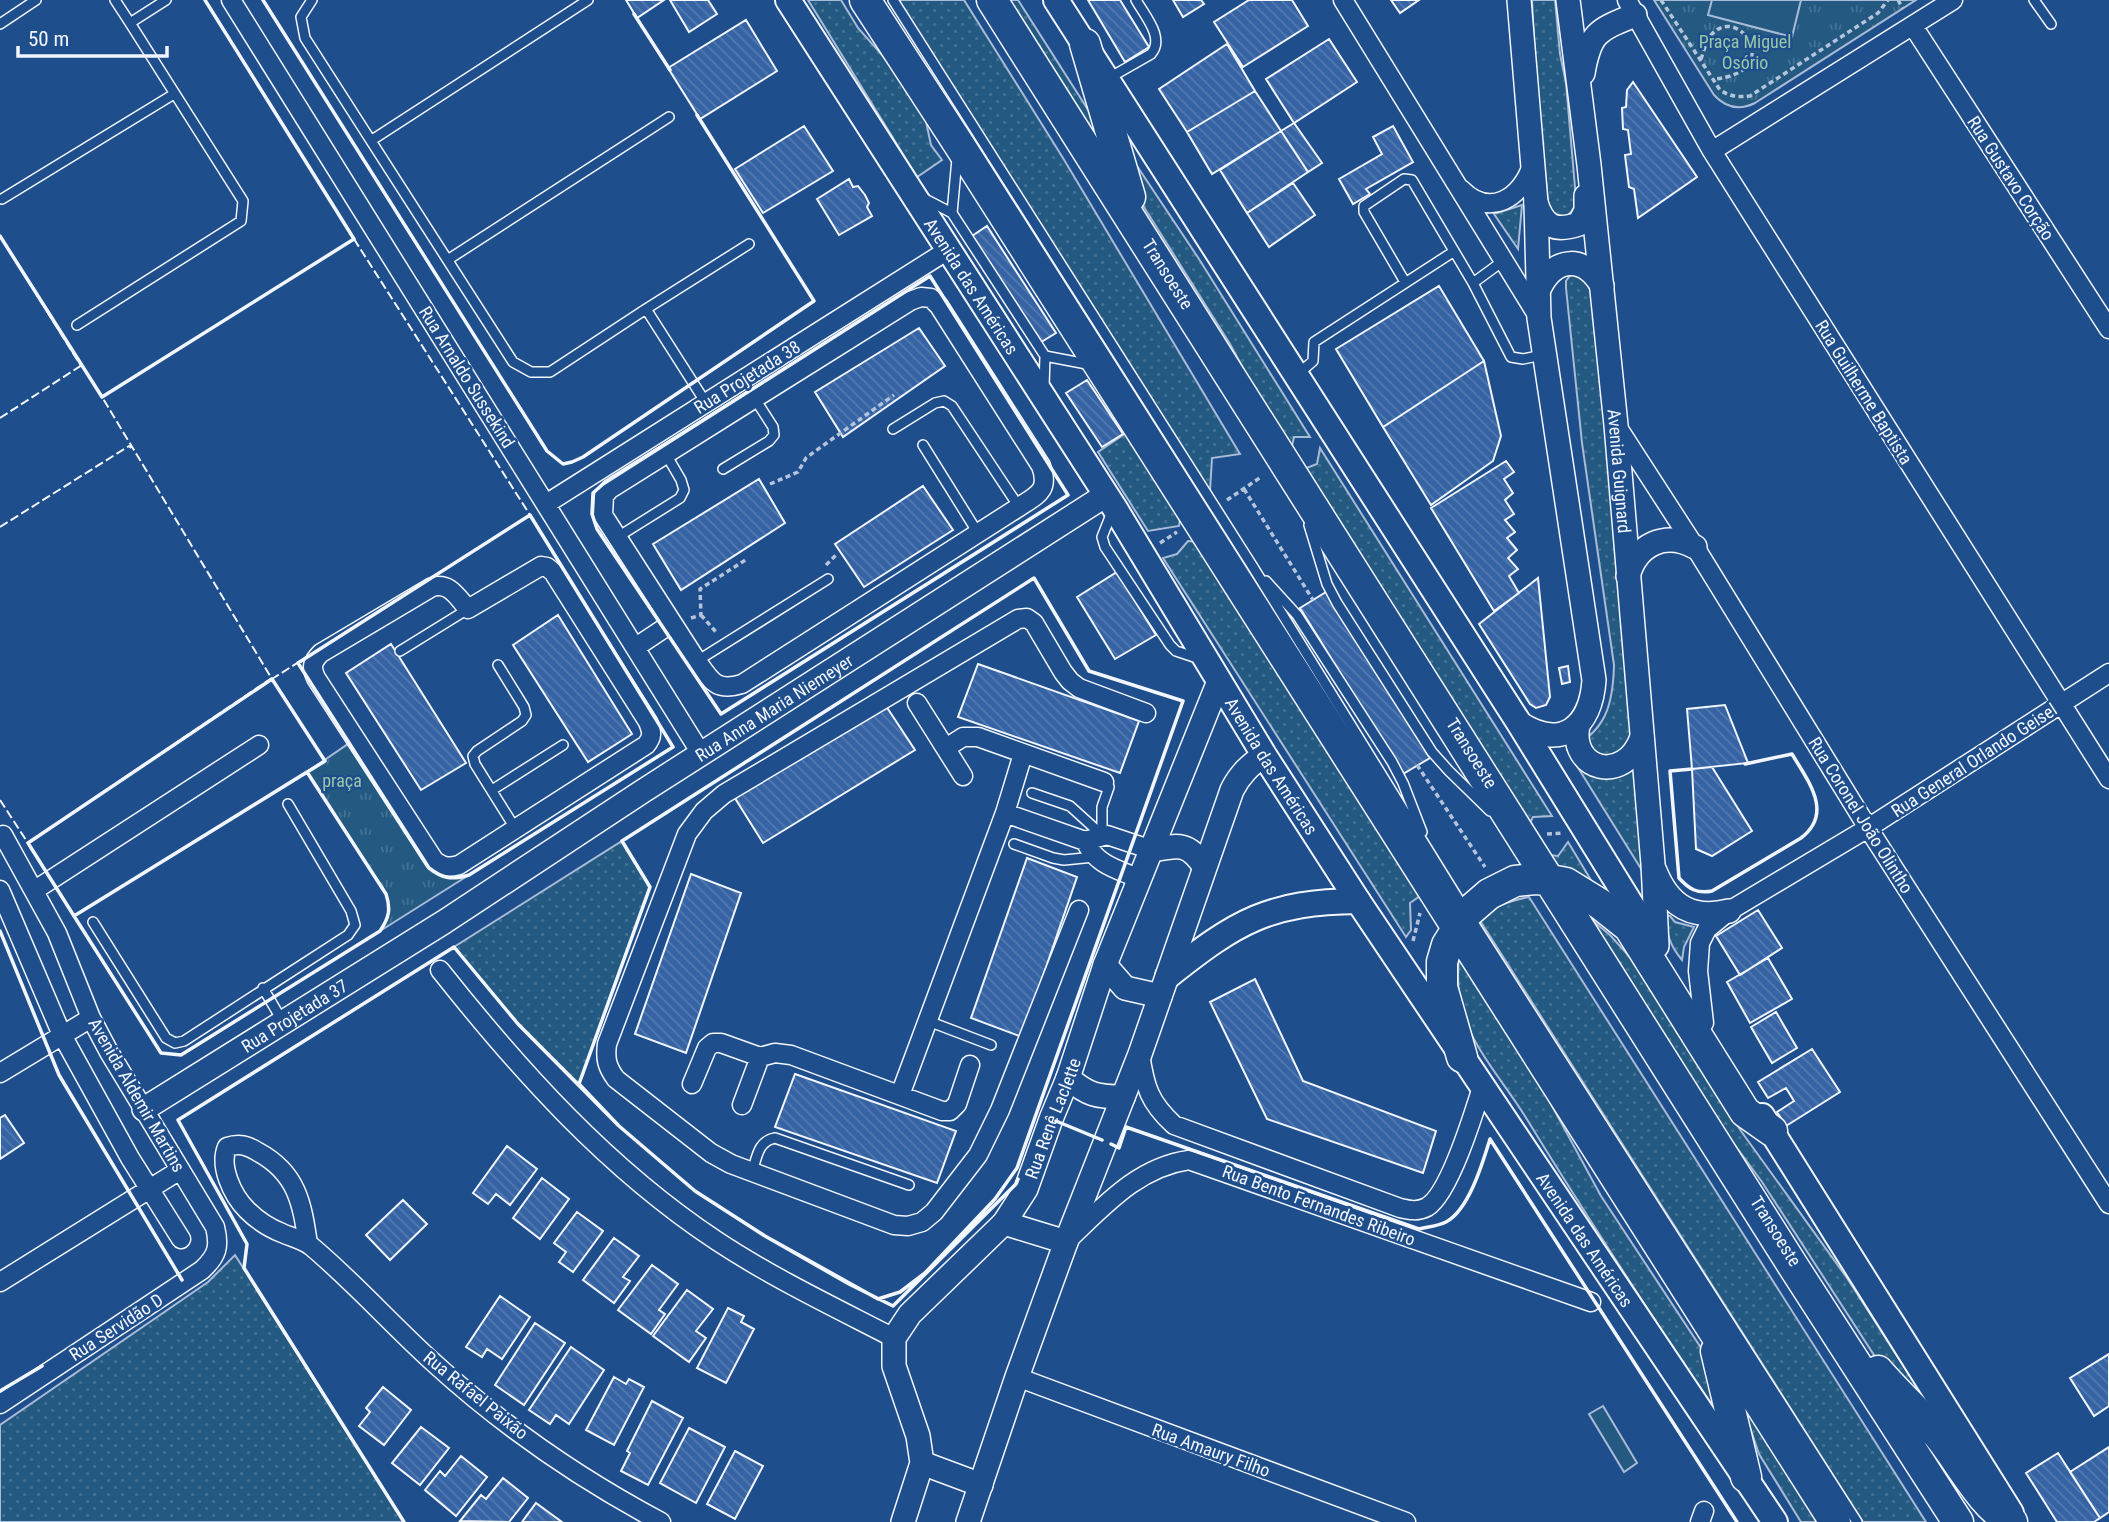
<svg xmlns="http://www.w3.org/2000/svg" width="2109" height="1522" font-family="'Roboto Condensed',sans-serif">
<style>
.grass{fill:url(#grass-dots);stroke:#a8bbd7;stroke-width:2}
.park{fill:url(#park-tufts);stroke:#a8bbd7;stroke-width:2}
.garden{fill:#245a82;stroke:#a8bbd7;stroke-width:2}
.building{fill:url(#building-back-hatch);stroke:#f2f6ff;stroke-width:2}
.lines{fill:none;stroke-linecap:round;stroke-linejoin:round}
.service-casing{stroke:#f2f6ff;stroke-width:12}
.minor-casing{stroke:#f2f6ff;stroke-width:21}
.tertiary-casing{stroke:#f2f6ff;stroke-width:26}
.secondary-casing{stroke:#f2f6ff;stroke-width:28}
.trunk-casing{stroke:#f2f6ff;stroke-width:33}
.path{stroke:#b3c4dc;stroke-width:3.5;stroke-dasharray:5 3.5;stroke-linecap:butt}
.service{stroke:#1f4e8c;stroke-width:9}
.minor{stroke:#1f4e8c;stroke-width:18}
.tertiary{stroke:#1f4e8c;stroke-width:23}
.secondary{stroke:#1f4e8c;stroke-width:24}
.trunk{stroke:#1f4e8c;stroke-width:30}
.fence{stroke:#f2f6ff;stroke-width:2;stroke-dasharray:9 3.5;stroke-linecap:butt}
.wall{stroke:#f2f6ff;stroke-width:3.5}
.labels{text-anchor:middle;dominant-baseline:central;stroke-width:5;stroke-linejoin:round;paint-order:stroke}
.park-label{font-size:18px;fill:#97c8a6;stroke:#1f4e8c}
.street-label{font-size:18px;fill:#f2f6ff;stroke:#1f4e8c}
</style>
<defs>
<pattern id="grass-dots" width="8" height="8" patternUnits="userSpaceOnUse" patternTransform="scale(1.75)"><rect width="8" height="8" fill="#245a82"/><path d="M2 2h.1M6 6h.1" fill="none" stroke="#447295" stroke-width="1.8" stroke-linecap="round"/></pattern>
<pattern id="park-tufts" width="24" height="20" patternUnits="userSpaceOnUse" patternTransform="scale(1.75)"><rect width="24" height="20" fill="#245a82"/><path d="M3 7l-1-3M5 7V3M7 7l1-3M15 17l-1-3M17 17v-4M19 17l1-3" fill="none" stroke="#447295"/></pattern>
<pattern id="building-back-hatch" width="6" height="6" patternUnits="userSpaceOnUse" patternTransform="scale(1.75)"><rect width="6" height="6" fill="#3563a3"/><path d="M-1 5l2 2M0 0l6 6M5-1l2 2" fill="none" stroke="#537ab1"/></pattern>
</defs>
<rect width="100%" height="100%" fill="#1f4e8c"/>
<path class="grass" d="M808 0H841L858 28 906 82 924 112 931 145 942 160 917 177Z
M897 0H964L1063 158 1240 454 1212 458 1210 491Z
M1004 0H1018L1106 138 1118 179Z
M1532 0H1555L1560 54 1566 83 1576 199C1574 220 1553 223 1548 202L1536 79Z
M1135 163 1199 259 1310 437H1294L1290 455 1230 344 1142 204Z
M1522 205 1518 249 1494 214Z
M1572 273 1593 285 1643 872 1567 750C1606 732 1613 705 1614 665L1582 443 1566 288V281Z
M1129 431 1181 515 1179 526 1148 531 1098 452Z
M1320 448 1552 816 1533 817 1527 829 1301 470 1317 464Z
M1188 541 1199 542 1420 896 1410 903 1411 930 1406 937 1163 558 1177 554Z
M622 841 650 887 579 1084 518 1024 454 947Z
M1568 842 1597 890 1554 873 1541 854 1558 856Z
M1529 897 1926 1522H1863L1479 919C1495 906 1509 901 1529 897Z
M1576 907 1610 935 1629 956 1741 1131 1847 1278 1921 1393 1912 1394 1874 1355 1762 1182 1687 1080Z
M1665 915 1670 916 1675 922 1694 927 1684 947 1682 960C1671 947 1665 932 1665 915Z
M1459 953 1520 1047 1601 1196 1707 1357 1742 1453C1670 1343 1597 1234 1528 1121 1506 1084 1472 1049 1461 1007 1457 989 1458 971 1459 953Z
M235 1255 404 1522H0V1425L208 1282Z
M1737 1389 1821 1522H1801L1759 1454Z"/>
<path class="park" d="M1654 0H1916L1755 103C1739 111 1726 108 1714 95Z
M348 744 429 868C443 879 452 880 469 875L380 931C389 918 391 909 386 894L307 772Z"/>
<path class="garden" d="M1712 0H1801L1792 37 1708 15Z
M1603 1406 1637 1463 1624 1472 1589 1414Z"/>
<path class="building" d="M626 0H664L637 18Z
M670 0H708L717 14 689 32Z
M1088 0H1120L1149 47 1125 62Z
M1173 0H1201L1204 4 1183 17Z
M1249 0H1292L1308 26 1243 67 1214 22Z
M1391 0H1419L1400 13Z
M746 20 777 71 700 119 668 68Z
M1329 39 1357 82 1294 123 1266 79Z
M1227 44 1255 91 1187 132 1159 89Z
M1633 82 1697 177 1638 218 1634 189 1629 187 1625 155 1631 154 1628 130 1623 129 1622 108 1626 107 1627 90Z
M1255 91 1281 131 1212 174 1187 132Z
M1294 123 1322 163 1308 172 1281 131Z
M804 126 833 171 763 213 735 169Z
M1393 126 1413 162 1366 189 1370 194 1353 204 1339 179 1382 154 1373 137Z
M1281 131 1308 172 1247 213 1220 170Z
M849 179 853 187 858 186 865 195 869 203 867 207 872 216 839 235 817 199Z
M1293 183 1315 215 1269 247 1247 213Z
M987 226 1056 333 1038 344 969 238Z
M1439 286 1484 361 1383 427 1336 349Z
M919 328 945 366 843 437 815 392Z
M1484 361 1501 436 1493 461 1431 505 1383 427Z
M1087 380 1123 434 1102 447 1066 393Z
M1506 461 1514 472 1504 479 1513 493 1505 500 1514 514 1505 520 1515 532 1507 538 1517 550 1508 558 1518 569 1509 576 1519 593 1494 611 1431 508Z
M759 479 785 523 681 590 653 544Z
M923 486 953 530 864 587 835 544Z
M1117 572 1156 635 1115 659 1077 597Z
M1538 578 1550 697 1546 705 1536 708 1530 704 1479 624Z
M1326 592 1430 758 1403 774 1300 608Z
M558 615 632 734 588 762 513 645Z
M391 644 466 763 421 790 346 673Z
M978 664 1139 721 1120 773 958 717Z
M1568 666 1570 682 1562 684 1559 668Z
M884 703 915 750 763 843 733 795Z
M1725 705 1748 763 1692 769 1687 709Z
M1712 767 1752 831 1712 856 1696 849 1692 769Z
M1027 858 1077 877 1022 1037 971 1018Z
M691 874 741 893 686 1053 635 1034Z
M1758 910 1782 948 1740 975 1716 936Z
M1768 958 1792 999 1750 1023 1727 982Z
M1255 979 1303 1081 1436 1131 1423 1173 1267 1119 1210 1002Z
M1776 1012 1797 1048 1772 1063 1751 1027Z
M1812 1049 1840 1092 1786 1126 1777 1112 1794 1101 1786 1088 1768 1098 1758 1082Z
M795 1074 956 1131 937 1183 775 1127Z
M5 1115 24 1143 0 1159V1118Z
M507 1146 537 1169 510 1205 496 1194 488 1204 473 1193Z
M542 1178 569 1199 540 1239 513 1218Z
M403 1200 427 1224 390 1260 366 1235Z
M577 1212 603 1231 573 1272 559 1262 566 1252 554 1243Z
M614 1238 639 1256 623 1277 630 1281 614 1303 583 1280Z
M652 1265 678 1284 659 1310 665 1314 651 1334 618 1310Z
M687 1290 713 1309 696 1331 706 1338 689 1362 653 1336Z
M500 1296 530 1317 502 1359 487 1349 482 1357 466 1347Z
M728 1308 744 1316 741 1322 754 1329 726 1383 697 1368Z
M535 1323 565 1343 524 1405 495 1385Z
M571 1347 604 1370 569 1424 556 1415 550 1424 529 1410Z
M2109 1354V1406L2094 1416 2070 1378Z
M614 1377 626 1384 629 1379 644 1387 614 1445 586 1430Z
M383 1387 411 1410 384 1445 359 1426 370 1412 366 1408Z
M652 1401 683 1418 648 1485 621 1471 630 1453 627 1451Z
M421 1427 449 1448 420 1485 392 1463Z
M689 1428 725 1447 696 1503 660 1483Z
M2109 1447V1512L2100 1518 2070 1472Z
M735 1451 763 1466 735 1519 707 1504Z
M2058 1453 2100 1518 2094 1522H2057L2026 1473Z
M461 1456 487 1477 456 1516 425 1490 440 1471 445 1476Z
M503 1478 528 1498 509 1522 460 1521 481 1495 486 1499Z
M536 1503 562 1522H522Z"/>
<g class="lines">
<g class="service-casing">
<path id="service" d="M115 0 130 23
M312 0 301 17 305 38 513 362 531 372H550L646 309 706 403
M893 0 1253 567 1467 913 1857 1522
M2034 0 2051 24
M0 24 36 0
M1109 78 1151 54C1165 38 1145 16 1136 0
M372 140 588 0
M957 159 952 213 1045 356 1092 365
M2 199 174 94
M925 199 952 213
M449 259 669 117
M1405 282 1364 212V206L1404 179 1412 180 1473 283 1511 357 1523 359 1542 355
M1473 283 1503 261
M646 309 749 244
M77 325 241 221 243 201 130 23 166 0
M1297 375 1313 361 1314 342 1453 252
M1044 386 1045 356
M893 429 935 403 944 401 952 406 1019 507
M923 445 978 533
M723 469 769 441 774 435 773 427 755 399
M1112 512 1102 537 1105 547 1170 645 1176 651 1200 659
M1309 525 1327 584 1337 603 1432 752 1449 771 1490 811
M616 538 680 498 684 490 681 480 667 456
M1266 581 1297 615 1392 762 1403 783 1422 832
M400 651 468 609
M697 661 828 579
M498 665 524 707 526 715 522 721 477 751 473 756 475 764 515 828
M492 790 563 745
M1032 793 1070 806 1102 835V807L1109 787 1104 782
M1014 844 1053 858 1064 860 1094 857
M93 922 166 1038 175 1043 184 1041 348 935 355 925 351 911 288 804
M263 988 283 1022
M928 1021 991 1045
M752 1172C757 1157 758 1141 775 1138L909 1185"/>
</g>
<g class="minor-casing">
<path id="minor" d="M231 0 702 755
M1343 0 1539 318
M1627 0 1712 151 2109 779
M1913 26 2109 329
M1712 151 1953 0
M1461 189C1489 218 1521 199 1532 165
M921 297 931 298 939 306 1041 466C1050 491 1037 495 1019 507L742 684C716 692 711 681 697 661L603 515 604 496 610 489 910 301Z
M1618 428 1695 547 1868 828 2109 1204
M546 504 948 250
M541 566 547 567 553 572 648 722C652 732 653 737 646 745L459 865C448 868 443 867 434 860L316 678C311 667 312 662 321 653L432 587C450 582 457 597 468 609Z
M636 647 672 623
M917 703 963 776
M946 748 963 737H978L1104 782
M1005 813 1085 841
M1140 879C1117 869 1096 865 1085 841L1107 835 1152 850
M0 890 62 1035 130 1158 181 1239
M35 890 259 745
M1079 910 1000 1110 978 1155 934 1212 922 1222 908 1226 894 1225 731 1164 711 1153 616 1079C607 1067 605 1059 607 1044L687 834 704 811 724 794 1018 619 1027 618 1034 623 1063 672 1070 681 1079 688 1146 713
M440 970C520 1071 608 1169 717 1241 773 1278 834 1307 894 1338
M1704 1023 1698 971 1700 943 1707 929 1729 911 1868 828 2109 673
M1140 1054C1145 1087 1149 1102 1174 1125L1400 1208C1409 1210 1418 1212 1427 1207 1449 1194 1474 1113 1482 1087
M0 1073 91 1018
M692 1084 707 1048 713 1043H721L760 1057 775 1053 791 1055 942 1111H950L957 1104 970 1065
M900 1095 1005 813 1023 754
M742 1105 760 1057
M1068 1240C1104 1206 1138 1167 1189 1160L1591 1302
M308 1244C302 1203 297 1173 258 1152 247 1145 239 1143 227 1147 219 1166 232 1195 247 1210 256 1219 269 1228 282 1233 291 1237 303 1240 311 1246 354 1282 392 1325 434 1363 502 1425 580 1479 661 1522
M0 1282 180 1170
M1017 1377 1406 1522
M0 1404 202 1270C217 1256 220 1247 215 1227L109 1052 91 1018 57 933 3 835
M1700 1522 1704 1511"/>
</g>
<g class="tertiary-casing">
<g id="tertiary">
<path id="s1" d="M1568 0 1589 165 1616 425 1653 864 1657 946"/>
<path d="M1583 73C1590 32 1598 30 1635 15"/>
<path d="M1536 203C1544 227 1555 232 1579 224L1586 211V196"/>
<path d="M1540 287C1556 256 1585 256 1602 286"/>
<path d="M1628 576C1637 544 1665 531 1695 547"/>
<path d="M1519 723C1562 751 1591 727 1594 680L1539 318 1536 203 1519 0"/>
<path d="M1578 725C1569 771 1625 785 1642 737"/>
<path d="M1152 850C1178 845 1188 842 1204 866"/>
<path d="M1655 871C1669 906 1692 920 1729 911"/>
<path d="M1105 965 1125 988 1160 996"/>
<path d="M1068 1078C1088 1095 1097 1097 1123 1097"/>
<path id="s2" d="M144 1109 444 922 643 791 1106 495"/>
<path d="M1004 1223 1066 1242"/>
<path d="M922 1463 981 1485"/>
<path id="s3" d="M903 1522 922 1463 918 1436 894 1366V1338L910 1314 1004 1223 1026 1189 1051 1119 1068 1078 1105 965 1219 681"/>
<path d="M968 1522 1017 1377 1066 1242 1140 1054 1232 790C1240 774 1250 765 1264 755"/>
</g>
</g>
<g class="secondary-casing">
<g id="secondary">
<path id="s4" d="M788 0 1114 507 1264 755 1358 901 1775 1522"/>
<path d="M1056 0 1519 723 1655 943"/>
<path d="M1168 976C1237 921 1269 902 1358 901"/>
<path d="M1762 1116 2011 1513"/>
</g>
</g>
<g class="trunk-casing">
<path id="trunk" d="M865 0 958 143 1835 1522
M992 0 1795 1269 1958 1522
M1085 44 1130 197
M1462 1057 1442 987V962L1447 945 1467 913 1489 894 1515 881 1535 879 1550 880 1566 883 1600 904 1629 927 1745 1112 1772 1131
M1716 1351 1746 1477
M1878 1371C1897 1393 1919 1413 1938 1435 1959 1460 1982 1507 2012 1522"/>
</g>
<path class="path" d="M1661 0 1720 90C1731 97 1738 97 1750 96L1878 13 1888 0
M1898 0 1903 9
M1701 59C1704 51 1706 40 1712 34 1740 4 1785 73 1714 79
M770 484 798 472 806 458 814 452 894 395
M1244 489 1313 600
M1227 500 1261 477
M1160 543 1177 532
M826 565 836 555
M701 615 716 632
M691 618 701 615 700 589 747 559
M1417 765 1485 867
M1547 834 1564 833
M1413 941 1420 913"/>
<use href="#service" class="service"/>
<use href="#minor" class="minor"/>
<use href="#tertiary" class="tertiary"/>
<use href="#secondary" class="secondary"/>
<use href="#trunk" class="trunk"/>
<path class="fence" d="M0 236 81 366
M354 239 530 515 272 679 102 397Z
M0 418 82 365 103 399
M0 527 129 446 131 448
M0 800 28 843 272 678"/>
<path class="wall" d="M263 0 547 451 563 464 572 462 583 457 814 301 697 115
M634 14 670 70
M0 236 102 397 354 239 205 0
M930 276 1068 495 721 714 597 529 592 514 593 493 603 484Z
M530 515 673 747 469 875C452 880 443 879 429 868L298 663Z
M1034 578 1089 671 1183 701 1017 1168 995 1199 925 1273 900 1292 878 1299 765 1236 695 1191 619 1126 579 1084 650 887 622 841Z
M272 679 325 761 74 916 28 843Z
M1692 769 1670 771 1679 878C1689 889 1697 894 1712 891L1801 838C1834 813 1808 781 1792 754L1745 764
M307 772 386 894C391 909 389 918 380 931L181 1055 161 1053 74 916Z
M0 931 59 1075 182 1280
M1056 1121 1102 1140
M1111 1144 1119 1148 1126 1127 1419 1229C1427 1227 1438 1226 1446 1222 1469 1210 1483 1162 1490 1139L1737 1522
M0 1391 42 1366
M404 1522 244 1268 247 1244 178 1120 454 947 518 1024 619 1126 695 1191 765 1236 849 1284 893 1306 1016 1184 1018 1179"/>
</g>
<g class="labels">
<g class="park-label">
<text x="1745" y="41">Praça Miguel<tspan x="1745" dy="21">Osório</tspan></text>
<text x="342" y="780">praça</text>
</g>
<g class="street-label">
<text transform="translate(2011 178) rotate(57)">Rua Gustavo Corção</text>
<text transform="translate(1168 274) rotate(58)">Transoeste</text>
<text stroke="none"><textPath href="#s4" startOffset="340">Avenida das Américas</textPath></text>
<text transform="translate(467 377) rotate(58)">Rua Arnaldo Sussekind</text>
<text transform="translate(747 377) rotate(-32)">Rua Projetada 38</text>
<text transform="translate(1864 392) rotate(58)">Rua Guilherme Baptista</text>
<text stroke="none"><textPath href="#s1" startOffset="474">Avenida Guignard</textPath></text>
<text stroke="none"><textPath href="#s2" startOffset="747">Rua Anna Maria Niemeyer</textPath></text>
<text transform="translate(1472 753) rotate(58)">Transoeste</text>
<text transform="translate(1974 760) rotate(-33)">Rua General Orlando Geisel</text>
<text stroke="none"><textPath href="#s4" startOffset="906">Avenida das Américas</textPath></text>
<text transform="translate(1861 815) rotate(58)">Rua Coronel João Olintho</text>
<text stroke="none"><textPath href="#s2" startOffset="177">Rua Projetada 37</textPath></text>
<text transform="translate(137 1095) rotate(60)">Avenida Aldemir Martins</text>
<text stroke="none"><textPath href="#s3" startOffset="467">Rua Renê Laclette</textPath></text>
<text transform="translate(1319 1205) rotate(20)">Rua Bento Fernandes Ribeiro</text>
<text transform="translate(1776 1231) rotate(58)">Transoeste</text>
<text stroke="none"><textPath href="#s4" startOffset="1474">Avenida das Américas</textPath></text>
<text transform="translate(116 1327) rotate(-33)">Rua Servidão D</text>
<text transform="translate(476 1395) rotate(39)">Rua Rafael Paixão</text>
<text transform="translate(1211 1450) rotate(20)">Rua Amaury Filho</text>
</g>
</g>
<path d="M18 46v10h149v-10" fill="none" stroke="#f2f6ff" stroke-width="3.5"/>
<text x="28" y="46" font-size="21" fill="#f2f6ff" stroke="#1f4e8c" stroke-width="5" paint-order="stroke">50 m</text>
</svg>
